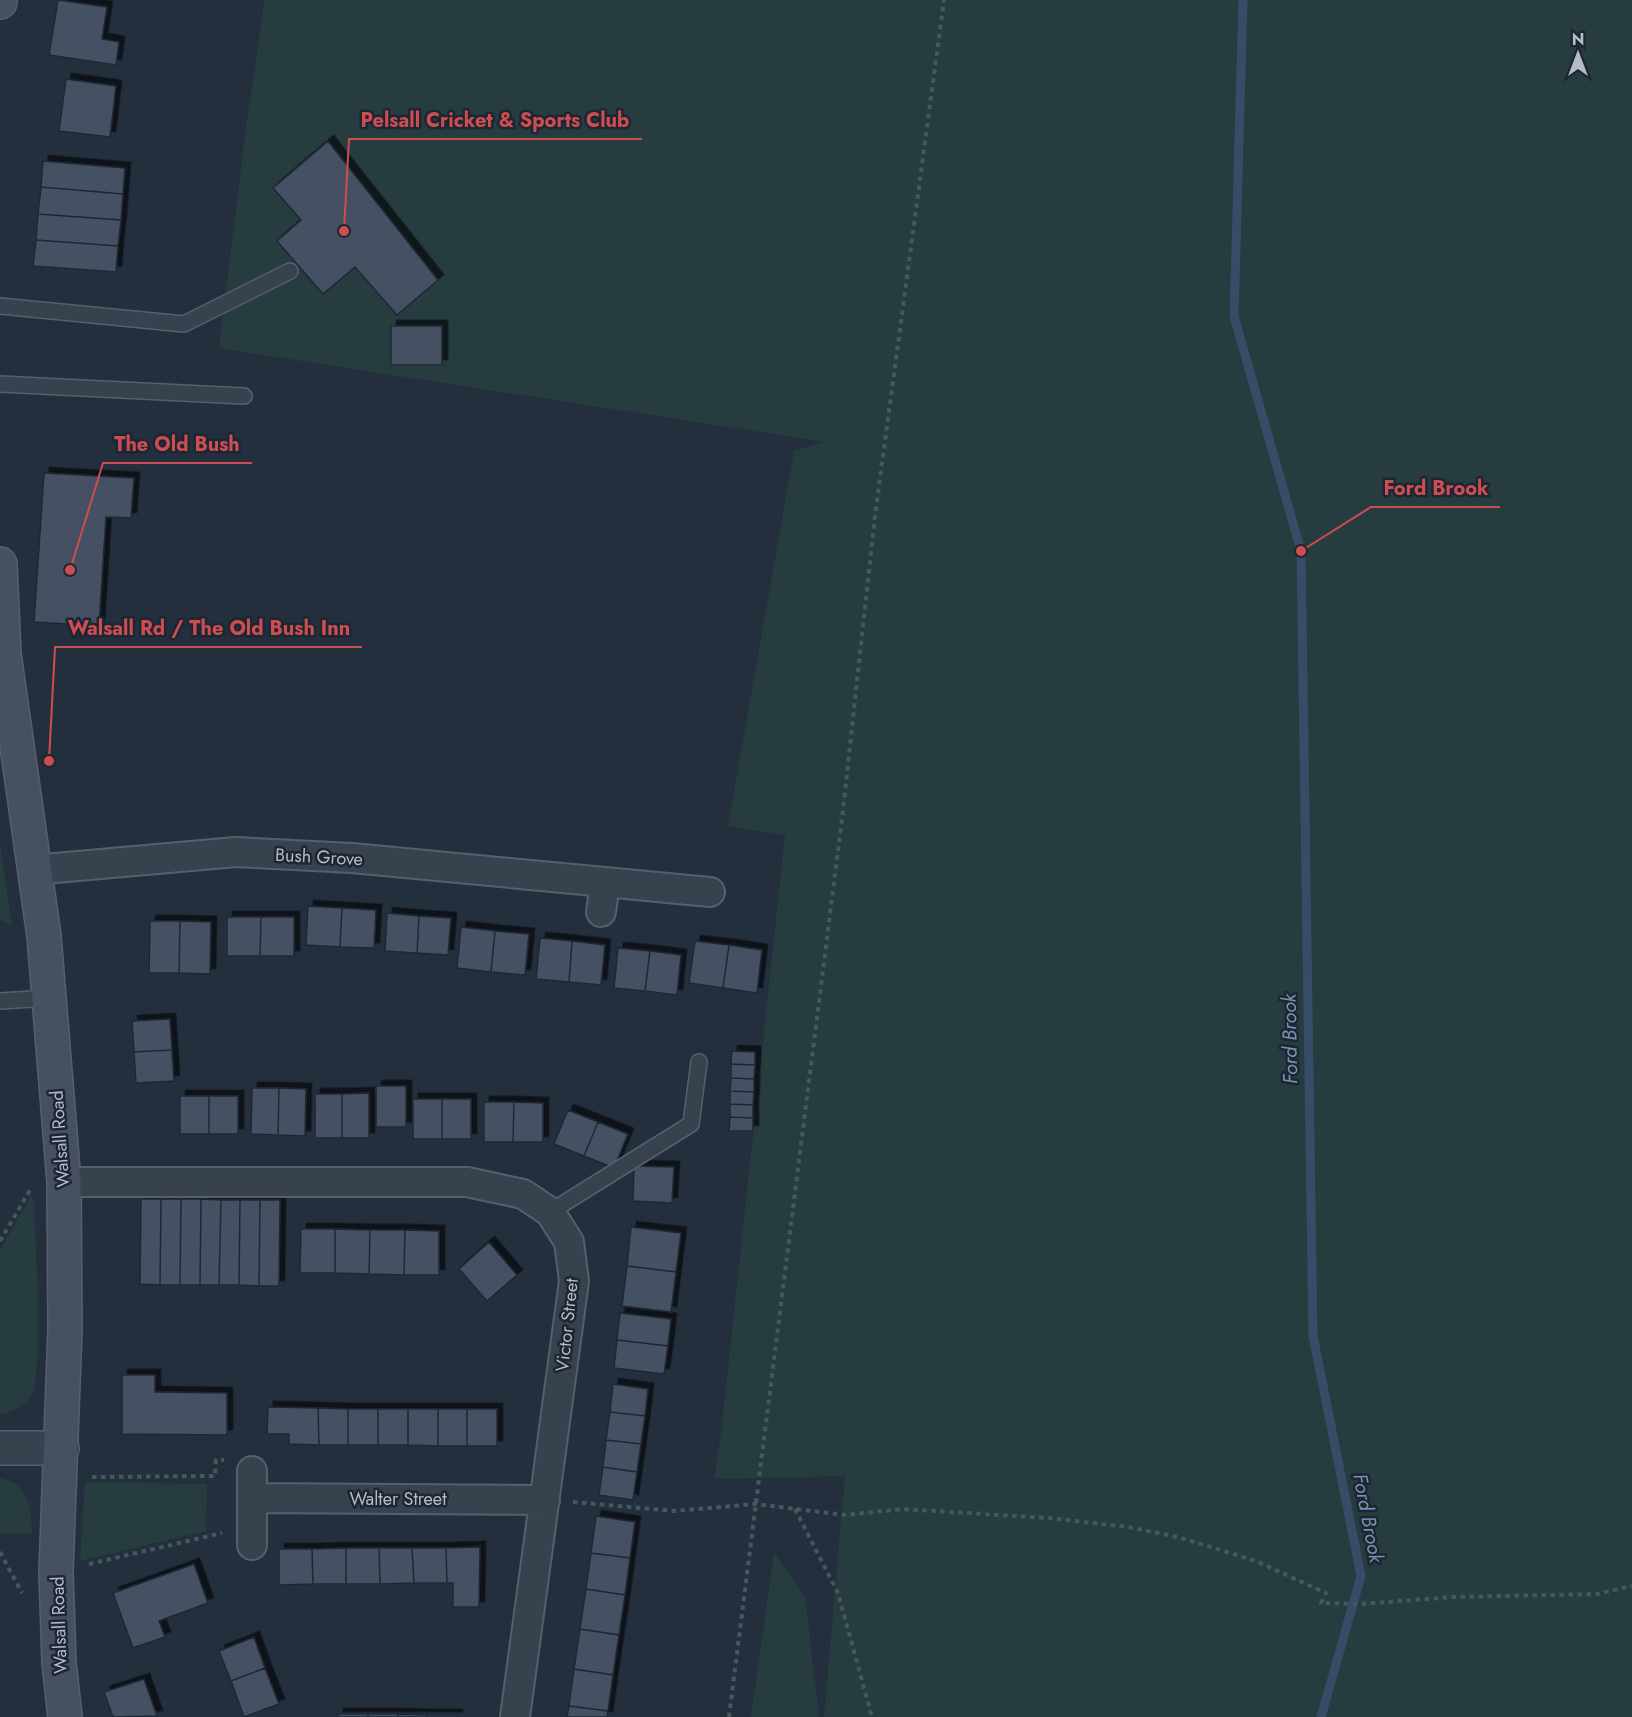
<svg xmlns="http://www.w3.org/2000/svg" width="1632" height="1717" font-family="Jost,sans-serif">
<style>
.green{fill:#263c3f}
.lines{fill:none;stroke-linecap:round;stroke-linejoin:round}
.stream{stroke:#394c67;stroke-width:9}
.building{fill:#455162;stroke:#1f2835;stroke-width:1.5;filter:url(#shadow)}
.service-casing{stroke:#565f6c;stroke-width:18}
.minor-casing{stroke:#565f6c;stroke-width:32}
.tertiary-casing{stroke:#565f6c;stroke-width:36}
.secondary-casing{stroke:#565f6c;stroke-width:36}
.path{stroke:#44595c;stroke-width:4;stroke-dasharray:4.5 4.5;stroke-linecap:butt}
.service{stroke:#38414e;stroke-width:15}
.minor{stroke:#38414e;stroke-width:28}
.tertiary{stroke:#38414e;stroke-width:33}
.secondary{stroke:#465061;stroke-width:33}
.labels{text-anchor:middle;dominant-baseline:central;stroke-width:5;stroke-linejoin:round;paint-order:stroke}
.street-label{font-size:18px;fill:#b4bcc9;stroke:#1d2633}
.water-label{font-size:20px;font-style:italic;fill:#7c92b1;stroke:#1d2633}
.leader{fill:none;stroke:#ce4d50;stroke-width:2}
.callout-dot{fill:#ce4d50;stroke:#1d2633;stroke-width:2}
.callout-label{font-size:20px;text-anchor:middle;font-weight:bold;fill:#ce4d50;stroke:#1d2633;stroke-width:5;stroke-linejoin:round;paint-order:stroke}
</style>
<defs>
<filter id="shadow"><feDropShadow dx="5.5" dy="-5.5" stdDeviation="0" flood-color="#0009"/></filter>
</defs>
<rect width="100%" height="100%" fill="#242f3e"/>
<path class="green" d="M264 0H1632V1717H824L845 1476 714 1479 721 1434 785 835 728 826 794 451 825 442 219 348 247 119 256 63Z
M0 844 12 926 0 920Z
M31 1196 34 1202C35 1235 44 1376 31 1396 25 1407 11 1412 0 1414V1250Z
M0 1478C30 1484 31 1507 32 1533L0 1534Z
M85 1482 207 1484 206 1531 80 1561Z
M774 1553 805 1596 819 1717H751Z"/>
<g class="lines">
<path class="stream" d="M1243 0 1234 316 1301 551 1313 1336 1361 1576 1321 1717"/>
</g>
<path class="building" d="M58 0 107 7 102 39 119 42 116 65 49 55Z
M66 79 116 86 110 137 59 131Z
M328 141 438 280 397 315 355 267 323 294 277 241 301 220 273 188Z
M43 161 125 168 123 194 41 187Z
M41 187 123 194 121 220 38 214Z
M38 214 121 220 118 246 36 240Z
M36 240 118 246 116 272 33 266Z
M391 326H442V365H391Z
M44 473 134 478 131 518 106 517 99 626 34 622Z
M308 906 342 908 340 947 306 945Z
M342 908 376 910 374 948 340 947Z
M387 913 419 916 417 953 385 951Z
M419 916 451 918 448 955 417 953Z
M227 917H261L260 956H227Z
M261 917H294V956H260Z
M150 921H180L179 973H149Z
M180 921 211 922 210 974 179 973Z
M461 927 495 931 491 972 457 968Z
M495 931 529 934 525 975 491 972Z
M540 938 572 941 569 982 536 979Z
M572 941 605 945 601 985 569 982Z
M695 941 729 945 723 988 689 983Z
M729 945 762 950 757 993 723 988Z
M618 948 650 951 645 991 614 988Z
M650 951 681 955 677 995 645 991Z
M170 1019 172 1050 134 1052 132 1021Z
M172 1050 174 1081 136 1083 134 1052Z
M732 1051 755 1052V1065L731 1064Z
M731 1064 755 1065 754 1079 731 1078Z
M731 1078 754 1079V1092L730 1091Z
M376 1086H406V1127H376Z
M252 1088H279L278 1135 251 1134Z
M279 1088 306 1089 305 1136 278 1135Z
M730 1091 754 1092 753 1105 730 1104Z
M369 1093V1138H342V1094Z
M315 1094H342V1138H315Z
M180 1096H209V1134H180Z
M209 1096H238V1134H209Z
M413 1099H442V1139H413Z
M442 1099H471V1139H442Z
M484 1102H514L513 1142H484Z
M514 1102 543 1103V1142H513Z
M730 1104 753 1105V1118L730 1117Z
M568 1110 598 1122 584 1156 554 1144Z
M730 1117 753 1118V1131H729Z
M598 1122 628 1134 614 1168 584 1156Z
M634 1166 674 1167 672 1203 633 1201Z
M141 1199H161L160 1285 140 1284Z
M161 1199H181L180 1285H160Z
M181 1199H201L200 1285H180Z
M201 1199 221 1200 219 1285H200Z
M221 1200H240L239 1285H219Z
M240 1200H260L259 1286 239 1285Z
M260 1200H280L279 1286H259Z
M631 1227 681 1233 676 1272 627 1266Z
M301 1229H335V1273H300Z
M335 1229 370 1230 369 1274 335 1273Z
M370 1230H405L404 1275 369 1274Z
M405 1230 439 1231V1275H404Z
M489 1242 517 1275 487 1301 459 1269Z
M627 1266 676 1272 671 1312 622 1306Z
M620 1313 671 1319 668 1346 617 1340Z
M617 1340 668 1346 664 1374 614 1368Z
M122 1375H155V1392L227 1393V1435L122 1434Z
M613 1384 648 1389 645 1416 610 1412Z
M268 1407 318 1408 319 1445 289 1444V1434H267Z
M318 1408 348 1409V1445H319Z
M348 1409H378V1445H348Z
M378 1409H408V1445H378Z
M408 1409H438V1446L408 1445Z
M438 1409H467V1446H438Z
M467 1409H497V1446H467Z
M610 1412 645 1416 641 1444 606 1440Z
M606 1440 641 1444 637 1472 603 1467Z
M603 1467 637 1472 633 1500 599 1495Z
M596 1516 635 1522 630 1558 591 1553Z
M480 1547 479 1607H453V1583H447L446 1548Z
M346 1548H379L380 1584H346Z
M346 1548V1584H313L312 1549Z
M379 1548H412L414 1583 380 1584Z
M412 1548H446L447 1583H414Z
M279 1549H312L313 1584 279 1585Z
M591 1553 630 1558 625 1595 586 1589Z
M194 1564 208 1603 159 1621 165 1637 133 1648 113 1593Z
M586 1589 625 1595 619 1635 580 1629Z
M580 1629 619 1635 613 1675 574 1669Z
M254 1637 265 1668 231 1681 219 1651Z
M265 1668 279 1704 244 1717 231 1681Z
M574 1669 613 1675 608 1711 569 1706Z
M144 1679 157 1716 113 1717 104 1692Z
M569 1706 608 1711 607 1717H567Z
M338 1714H368V1717H338Z
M368 1714H398V1717H368Z
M398 1714 427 1715V1717H398Z
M427 1715H457V1717H427Z"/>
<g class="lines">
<g class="service-casing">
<path id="service" d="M0 306 184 324 290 271
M0 384 244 396
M0 1001 49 998
M550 1212 691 1124 699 1062"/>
</g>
<g class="minor-casing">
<path id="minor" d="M33 870 236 852 352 858 710 892
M601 912 605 882
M64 1182H467L523 1194 550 1212 569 1242 574 1281 515 1717
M252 1471V1545
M252 1498 545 1500"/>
</g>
<g class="tertiary-casing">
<path id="tertiary" d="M0 1448H62"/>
</g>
<g class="secondary-casing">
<path id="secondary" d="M0 2V0
M0 564 4 654 44 936 64 1182 65 1329 56 1572 59 1662 65 1717"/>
</g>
<path class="path" d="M0 1241 30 1190
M92 1477 215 1476 216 1460H224
M573 1502 675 1511 756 1504 845 1515 902 1509 1048 1518 1128 1527 1178 1537 1256 1561 1326 1593 1321 1603 1361 1604 1453 1597 1597 1594 1632 1586
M795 1509 838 1593 872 1717
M0 1552 22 1593
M89 1564 222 1533
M729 1717 842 819 875 516 944 0"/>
<use href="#service" class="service"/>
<use href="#minor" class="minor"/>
<use href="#tertiary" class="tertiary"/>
<use href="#secondary" class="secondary"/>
</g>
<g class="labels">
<g class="street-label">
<text transform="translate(319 857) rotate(3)">Bush Grove</text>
<text transform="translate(60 1139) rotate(-94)">Walsall Road</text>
<text transform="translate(567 1325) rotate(-84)">Victor Street</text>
<text x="398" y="1499">Walter Street</text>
<text transform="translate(59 1625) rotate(-92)">Walsall Road</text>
</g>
<g class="water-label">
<text transform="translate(1290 1039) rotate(-91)">Ford Brook</text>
<text transform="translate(1368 1518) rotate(79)">Ford Brook</text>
</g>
</g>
<path class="leader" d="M344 231L349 139H642M70 570L103 463H252M1301 551L1371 507H1500M49 761L55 647H362"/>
<g class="callout-dot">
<circle cx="344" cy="231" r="6"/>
<circle cx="70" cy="570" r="6"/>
<circle cx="1301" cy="551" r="6"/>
<circle cx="49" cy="761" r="6"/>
</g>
<g class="callout-label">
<text x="495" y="127">Pelsall Cricket &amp; Sports Club</text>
<text x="177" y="451">The Old Bush</text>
<text x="1436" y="495">Ford Brook</text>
<text x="209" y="635">Walsall Rd / The Old Bush Inn</text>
</g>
<g transform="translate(1578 54)" stroke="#1d2633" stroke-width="4.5" paint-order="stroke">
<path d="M0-4.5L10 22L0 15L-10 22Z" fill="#b4bcc9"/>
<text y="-9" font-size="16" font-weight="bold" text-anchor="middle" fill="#b4bcc9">N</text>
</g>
</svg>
